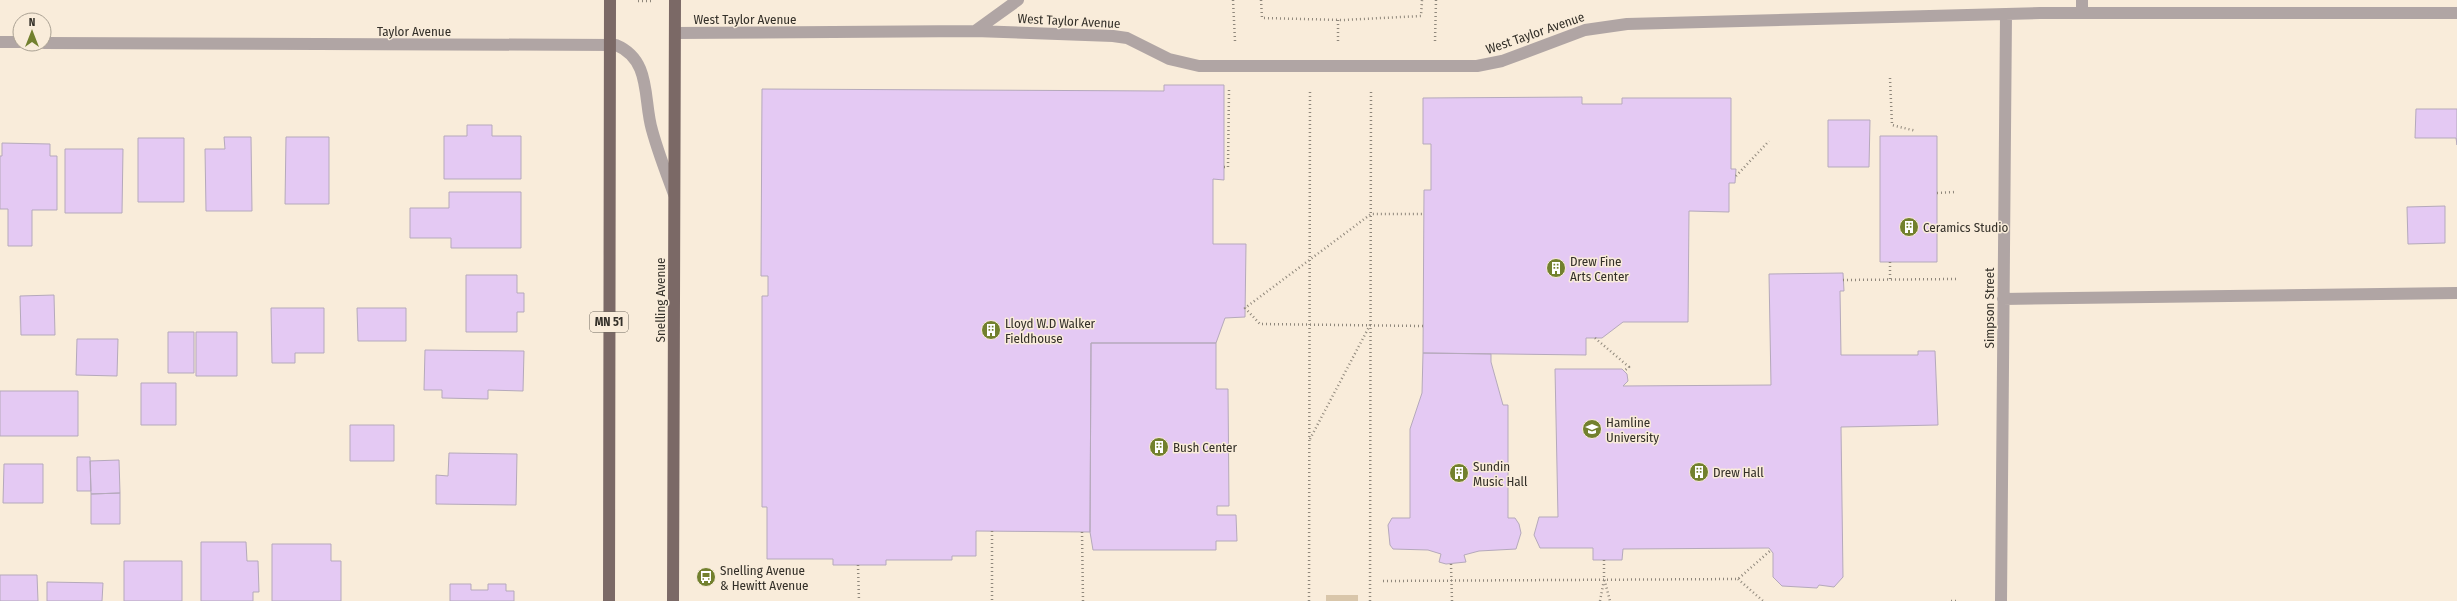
<svg xmlns="http://www.w3.org/2000/svg" width="2457" height="601" font-family="'Fira Sans Condensed',sans-serif">
<style>
.green{fill:#d9c6aa}
.building{fill:#e4c9f3;stroke:#b5a9bb}
.lines{fill:none;stroke-linecap:round;stroke-linejoin:round}
.path{stroke:#8f877b;stroke-width:2.5;stroke-dasharray:1 3;stroke-linecap:butt}
.minor{stroke:#b0a5a4;stroke-width:12}
.major{stroke:#7b6966;stroke-width:12}
.labels{text-anchor:middle;dominant-baseline:central;stroke-width:3;stroke-linejoin:round;paint-order:stroke}
.shield{fill:#f9ecda;stroke:#6f685e;stroke-width:1}
.shield-label{font-size:12px;font-weight:bold;fill:#343029}
.street-label{font-size:13px;fill:#343029;stroke:#f9ecda}
.poi-label{font-size:13px;fill:#343029;stroke:#f9ecda;text-anchor:start}
</style>
<rect width="100%" height="100%" fill="#f9ecda"/>
<path class="green" d="M1326 595H1358V601H1326Z"/>
<path class="building" d="M1164 85H1224V180L1213 179V244H1246L1245 317 1225 318 1216 343H1091L1090 532 976 531V556H952V560H886V565H833V559H767V507H762V296H768V276H761L762 89 1164 91Z
M1582 97V104H1622V98H1731V169H1736L1735 183H1729V212L1689 211 1688 322H1623L1602 338H1586V355L1423 353 1424 190H1431V144H1423V98Z
M2416 109H2457V145L2456 138H2415Z
M1828 120H1870L1869 167H1828Z
M467 125H492V136H521V179H444V136H467Z
M1880 136H1937V262H1880Z
M224 137H251L252 211H206L205 149H225Z
M286 137H329V204H285Z
M138 138H184V202H138Z
M2 143 50 144V156H57V210H32V246H8V209H0V156H2Z
M65 149H123L122 213H65Z
M449 192H521V248H451V238H410V208H449Z
M2445 206V243L2408 244 2407 207Z
M1843 273 1844 291H1840L1841 355H1918V351H1935L1938 425 1841 427 1843 577 1834 587 1819 585 1817 588 1782 586 1773 577V553L1769 548 1623 549 1622 560H1593V548H1540L1534 535 1539 517H1558L1555 369H1622L1627 374 1628 381 1623 386 1771 385 1769 274Z
M466 275H517V293H524V312H517V332H466Z
M54 295 55 335H21L20 296Z
M271 308H324V353H295V363H272Z
M357 308H406V341H358Z
M168 332H194V373H168Z
M196 332H237V376H196Z
M77 339H118L117 376 76 375Z
M1091 343H1216V389H1228L1229 506H1217V515H1236L1237 541H1216V550H1093L1090 532Z
M425 350 524 351 523 391 488 390V399L442 398V390H424Z
M1423 353 1491 354V362L1503 405H1508V518H1515L1519 524 1521 533 1516 549 1479 551 1464 555 1466 562 1446 564 1439 562 1441 554 1428 550 1393 549 1390 545 1388 525 1392 518H1410V429L1422 393Z
M141 383H176V425H141Z
M0 391H78V436H0Z
M350 425H394V461H350Z
M449 453 517 454 516 505 436 504V475L448 476Z
M77 457H90L91 491H77Z
M119 460 120 493 91 494 90 461Z
M4 464H43V503H3Z
M120 493V524H91V494Z
M201 542H246L247 561H258L259 592H253V601H201Z
M272 544H331V561H341V601H272Z
M124 561H182V601H124Z
M0 575H37L38 601H0Z
M47 582 103 583 102 601H47Z
M450 584H471V590H488V584H506V591H514V601H450Z"/>
<g class="lines">
<path class="path" d="M1233 0 1235 41
M1261 0 1262 18 1343 20 1421 16 1422 0
M638 1H652
M1338 20V42
M1435 41 1436 0
M1890 78 1892 125 1916 131
M1224 167H1228L1229 89
M1736 176 1769 141
M1937 193 1956 192
M1890 262V279
M1843 280 1956 279
M1423 326 1260 324 1245 308 1371 214H1424
M1595 338 1629 367 1624 371
M1310 439 1370 325
M992 531V601
M1082 532 1083 601
M1604 560V578L1610 601
M1451 564 1452 601
M858 565 859 601
M1738 579 1763 601
M1383 581 1738 579 1771 550
M1309 601 1310 90
M1370 601 1371 89
M1600 601 1604 580
M1951 601H1956"/>
<path class="minor" d="M2082 0V13
M975 31 1018 0
M675 33 975 31 1113 36 1127 38 1169 59 1199 66H1477L1502 61 1585 30 1627 24 2040 13H2457
M0 42H20
M44 43 616 45C652 60 643 100 652 130 658 152 666 173 674 194
M2003 299 2457 293
M2001 601 2006 15"/>
<path class="major" d="M609 601 610 0
M673 601 675 0"/>
</g>
<defs>
<g id="building-disc" transform="scale(1)"><circle r="9.5" fill="#72802e" stroke="#f9ecda"/><path d="M-4-6H4V6H1V3H-1V6H-4ZM-2.5-4.3h1.7v1.8h-1.7ZM.8-4.3h1.7v1.8H.8ZM-2.5-1h1.7V.8h-1.7ZM.8-1h1.7V.8H.8Z" fill="#fff"/></g>
<g id="university-disc" transform="scale(1)"><circle r="9.5" fill="#72802e" stroke="#f9ecda"/><path d="M0-5L7-2L0 1L-7-2ZM-4 1L0 2.5L4 1V4Q0 6-4 4Z" fill="#fff"/></g>
<g id="bus-disc" transform="scale(1)"><circle r="9.5" fill="#72802e" stroke="#f9ecda"/><path d="M-5-6H5V4H4V6H2V4H-2V6H-4V4H-5ZM-3.5-4V0h7V-4ZM-3.5 1.2v1.5H-2V1.2ZM2 1.2v1.5H3.5V1.2Z" fill="#fff"/></g>
</defs>
<g fill-rule="evenodd">
<use href="#building-disc" x="1909" y="227"/>
<use href="#building-disc" x="1556" y="268"/>
<use href="#building-disc" x="991" y="330"/>
<use href="#university-disc" x="1592" y="429"/>
<use href="#building-disc" x="1159" y="447"/>
<use href="#building-disc" x="1699" y="472"/>
<use href="#building-disc" x="1459" y="473"/>
<use href="#bus-disc" x="706" y="577"/>
</g>
<g class="labels">
<rect class="shield" x="590" y="312" width="38" height="20" rx="3"/>
<g class="shield-label">
<text x="609" y="322">MN 51</text>
</g>
<g class="street-label">
<text x="745" y="19">West Taylor Avenue</text>
<text transform="translate(1069 21) rotate(3)">West Taylor Avenue</text>
<text x="414" y="31">Taylor Avenue</text>
<text transform="translate(1535 33) rotate(-19)">West Taylor Avenue</text>
<text transform="translate(660 300) rotate(-90)">Snelling Avenue</text>
<text transform="translate(1989 308) rotate(-90)">Simpson Street</text>
</g>
<g class="poi-label">
<text x="1923" y="227">Ceramics Studio</text>
<text x="1570" y="261">Drew Fine<tspan x="1570" dy="15">Arts Center</tspan></text>
<text x="1005" y="323">Lloyd W.D Walker<tspan x="1005" dy="15">Fieldhouse</tspan></text>
<text x="1606" y="422">Hamline<tspan x="1606" dy="15">University</tspan></text>
<text x="1173" y="447">Bush Center</text>
<text x="1473" y="466">Sundin<tspan x="1473" dy="15">Music Hall</tspan></text>
<text x="1713" y="472">Drew Hall</text>
<text x="720" y="570">Snelling Avenue<tspan x="720" dy="15">&amp; Hewitt Avenue</tspan></text>
</g>
</g>
<g transform="translate(32 32)"><circle r="19" fill="#f9ecda" stroke="#aaa193"/>
<path d="M0-3L7 15L0 10L-7 15Z" fill="#72802e"/>
<text y="-6" font-size="11" font-weight="bold" text-anchor="middle" fill="#343029">N</text>
</g>
</svg>
